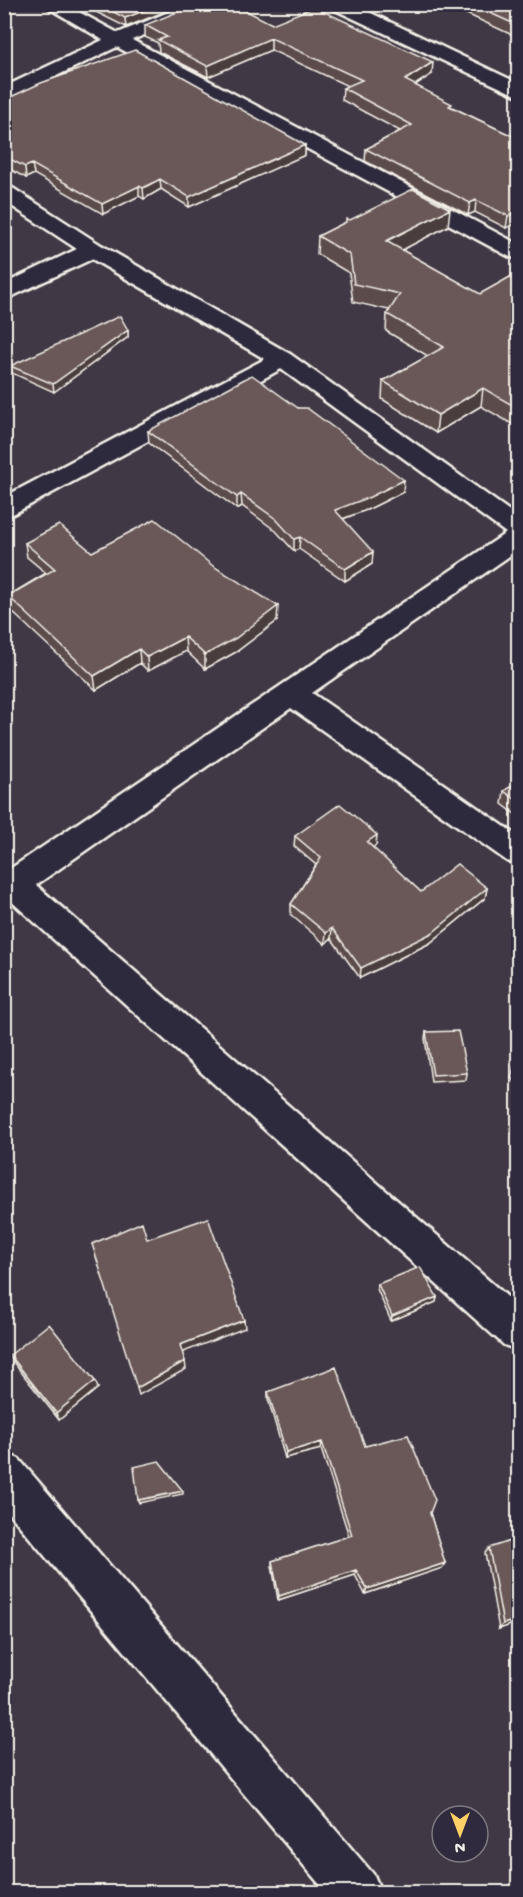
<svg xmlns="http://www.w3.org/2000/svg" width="523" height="1897" font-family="'Gochi Hand',sans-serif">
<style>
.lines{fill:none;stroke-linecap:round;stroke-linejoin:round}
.minor-casing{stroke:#f4f1e8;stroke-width:5}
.minor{fill:#2f2a3d;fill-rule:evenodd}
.wall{fill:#5b4c4c;stroke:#f4f1e8;stroke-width:1.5}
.shaded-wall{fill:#4a3e3e;stroke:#f4f1e8;stroke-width:1.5}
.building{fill:#6a5858;stroke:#f4f1e8;stroke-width:1.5}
</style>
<rect width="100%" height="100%" fill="#413845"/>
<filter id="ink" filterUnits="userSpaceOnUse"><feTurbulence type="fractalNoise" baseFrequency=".0167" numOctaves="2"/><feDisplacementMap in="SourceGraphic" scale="12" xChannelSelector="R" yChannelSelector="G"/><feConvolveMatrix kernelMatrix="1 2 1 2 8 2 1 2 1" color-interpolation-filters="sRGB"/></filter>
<g filter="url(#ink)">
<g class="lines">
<g class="minor-casing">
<path id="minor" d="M42 4H64L118 33 188 4H213L211 8 132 40 518 244V258L510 257 117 47 4 101V87L103 40Z
M329 4H352L518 83V96L331 8Z
M4 185 11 187 101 245 290 354 518 517V550L312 693 518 836V864L507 861 291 708 36 885 518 1306V1350L504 1345 11 901 4 903V873L506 533 281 369 13 514 4 516V497L265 359 92 259 4 300V284L77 249 4 201Z
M4 1453 19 1459 374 1875 381 1892H326L4 1507Z"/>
</g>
<use href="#minor" class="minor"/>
</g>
<path class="wall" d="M80 4H184L126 27Z
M461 4H519V38L460 11Z
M229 8 272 24 432 74 415 85 452 107 519 139V222L506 228 475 212 468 215 365 161 366 149 400 131 342 100 343 88 348 86 271 50 208 77 159 52 158 43 145 37V25Z
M4 100 305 145V155L189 207 161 189 144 199 139 196 103 214 34 174 26 178 4 166Z
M350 220 448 226 402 250 480 294 519 272V428L481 406 436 433 382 399 383 381 428 356 386 331 387 314 389 310 353 302 349 273 317 254 318 236Z
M128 330V337L54 392 12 373 10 366Z
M298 408 403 492 369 509 343 519 372 564 345 581 299 549 294 551 276 531 242 506 237 509 149 443 148 431Z
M25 543 92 552 277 621 236 652 205 669 186 651 148 671 140 663 96 690 10 610 8 596 46 573 27 557Z
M519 781V817L502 804 504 791Z
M295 836 376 845 372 848 421 892 487 888 485 898 430 943 360 978 331 938 325 944 291 915V904L316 865 294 846Z
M426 1032 467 1073 466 1080 431 1082 425 1038Z
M519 1065V1085L511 1078 514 1067Z
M378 1284 437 1297 436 1302 391 1321 377 1289Z
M10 1355 98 1388 59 1420 14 1363Z
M268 1392 365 1446 430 1513 445 1563 442 1568 365 1594 355 1575 278 1600 272 1566V1561L349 1536 321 1449 285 1458 268 1399Z
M183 1491V1494L139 1503 138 1500Z
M489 1548 519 1622 499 1629 485 1553Z"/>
<path class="shaded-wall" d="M161 4H184L126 27 125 18Z
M271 38V50L208 77 207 66Z
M433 62 432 74 404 92 405 80Z
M305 145V155L189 207V197Z
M32 164 34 174 26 178 25 167Z
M160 179 161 189 144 199 143 188Z
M139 186V196L103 214 102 204Z
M476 200 475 212 468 215 470 203Z
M450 209 448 226 385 259 386 241Z
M519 211V222L506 228 508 216Z
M128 330V337L54 392 53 384Z
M483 388 481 406 436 433 438 415Z
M404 480 403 492 369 509 334 522 335 510Z
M241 494 242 506 237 509V497Z
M300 537 299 549 294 551V539Z
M373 552 372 564 345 581V569Z
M278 606 277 621 236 652 205 669V655Z
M185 637 186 651 148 671 147 657Z
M139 649 140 663 96 690 94 676Z
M377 835 376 845 366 853 367 842Z
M487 888 485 898 430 943 360 978 361 968Z
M332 928 331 938 325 944 326 933Z
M437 1297 436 1302 391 1321 392 1316Z
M244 1320 245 1328 181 1353 180 1345Z
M185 1361 186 1369 139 1395 137 1388Z
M95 1381 98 1388 59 1420 56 1413Z
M322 1442 321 1449 285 1458 286 1452Z
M445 1563 442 1568 365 1594 367 1589Z
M356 1570 355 1575 278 1600 279 1596Z
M519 1619V1622L499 1629 503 1624Z"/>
<path class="building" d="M98 4H161L125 18Z
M197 4H222L229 8 235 5 272 24 314 7 433 62 405 80 452 104 449 106 519 139V211L508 216 476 200 470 203 366 149 412 125 343 88 362 80 271 38 207 66 158 40 167 37 145 25Z
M470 4H519V26Z
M135 50 305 145 189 197 160 179 143 188 139 186 102 204 32 164 25 167 4 156V100L41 83Z
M413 189 450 209 386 241 480 294 519 272V409L483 388 438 415 383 381 444 347 387 314 400 294 354 284 350 255 318 236 346 222V219L350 220Z
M120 316 128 330 53 384 10 366Z
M252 375 298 408H307L404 480 370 497 335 510 373 552 345 569 300 537 294 539 276 519 241 494 237 497 148 431Z
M155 519 213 566 278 606 236 638 205 655 185 637 147 657 139 649 94 676 8 596 55 569 25 543 59 525 92 552Z
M519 781V802L504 791Z
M340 804 377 835 367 842 421 892 457 864 487 888 432 933 361 968 332 928 326 933 291 904 321 858 295 836Z
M458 1031 467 1073 433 1075 426 1032Z
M519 1065V1071L514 1067Z
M208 1218 244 1320 180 1345 185 1361 137 1388 92 1244 142 1222 147 1239Z
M420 1267 437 1297 392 1316 378 1284Z
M49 1324 95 1381 56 1413 10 1355Z
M336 1367 365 1446 408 1435 435 1500 430 1513 445 1563 367 1589 356 1570 279 1596 272 1561 352 1535 322 1442 286 1452 268 1392Z
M159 1461 183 1491 138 1500 134 1467Z
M519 1538V1619L503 1624 489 1548Z"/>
</g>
<rect width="523" height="1897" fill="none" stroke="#2f2a3d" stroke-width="24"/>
<rect x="12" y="12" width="499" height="1873" fill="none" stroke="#f4f1e8" stroke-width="2" filter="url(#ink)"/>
<g transform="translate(460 1834) rotate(180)"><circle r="28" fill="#2f2a3d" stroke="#7e7a81" stroke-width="1.5"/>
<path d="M0-4.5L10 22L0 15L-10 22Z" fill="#ffd166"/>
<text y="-9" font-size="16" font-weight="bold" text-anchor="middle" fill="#f4f1e8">N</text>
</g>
</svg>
